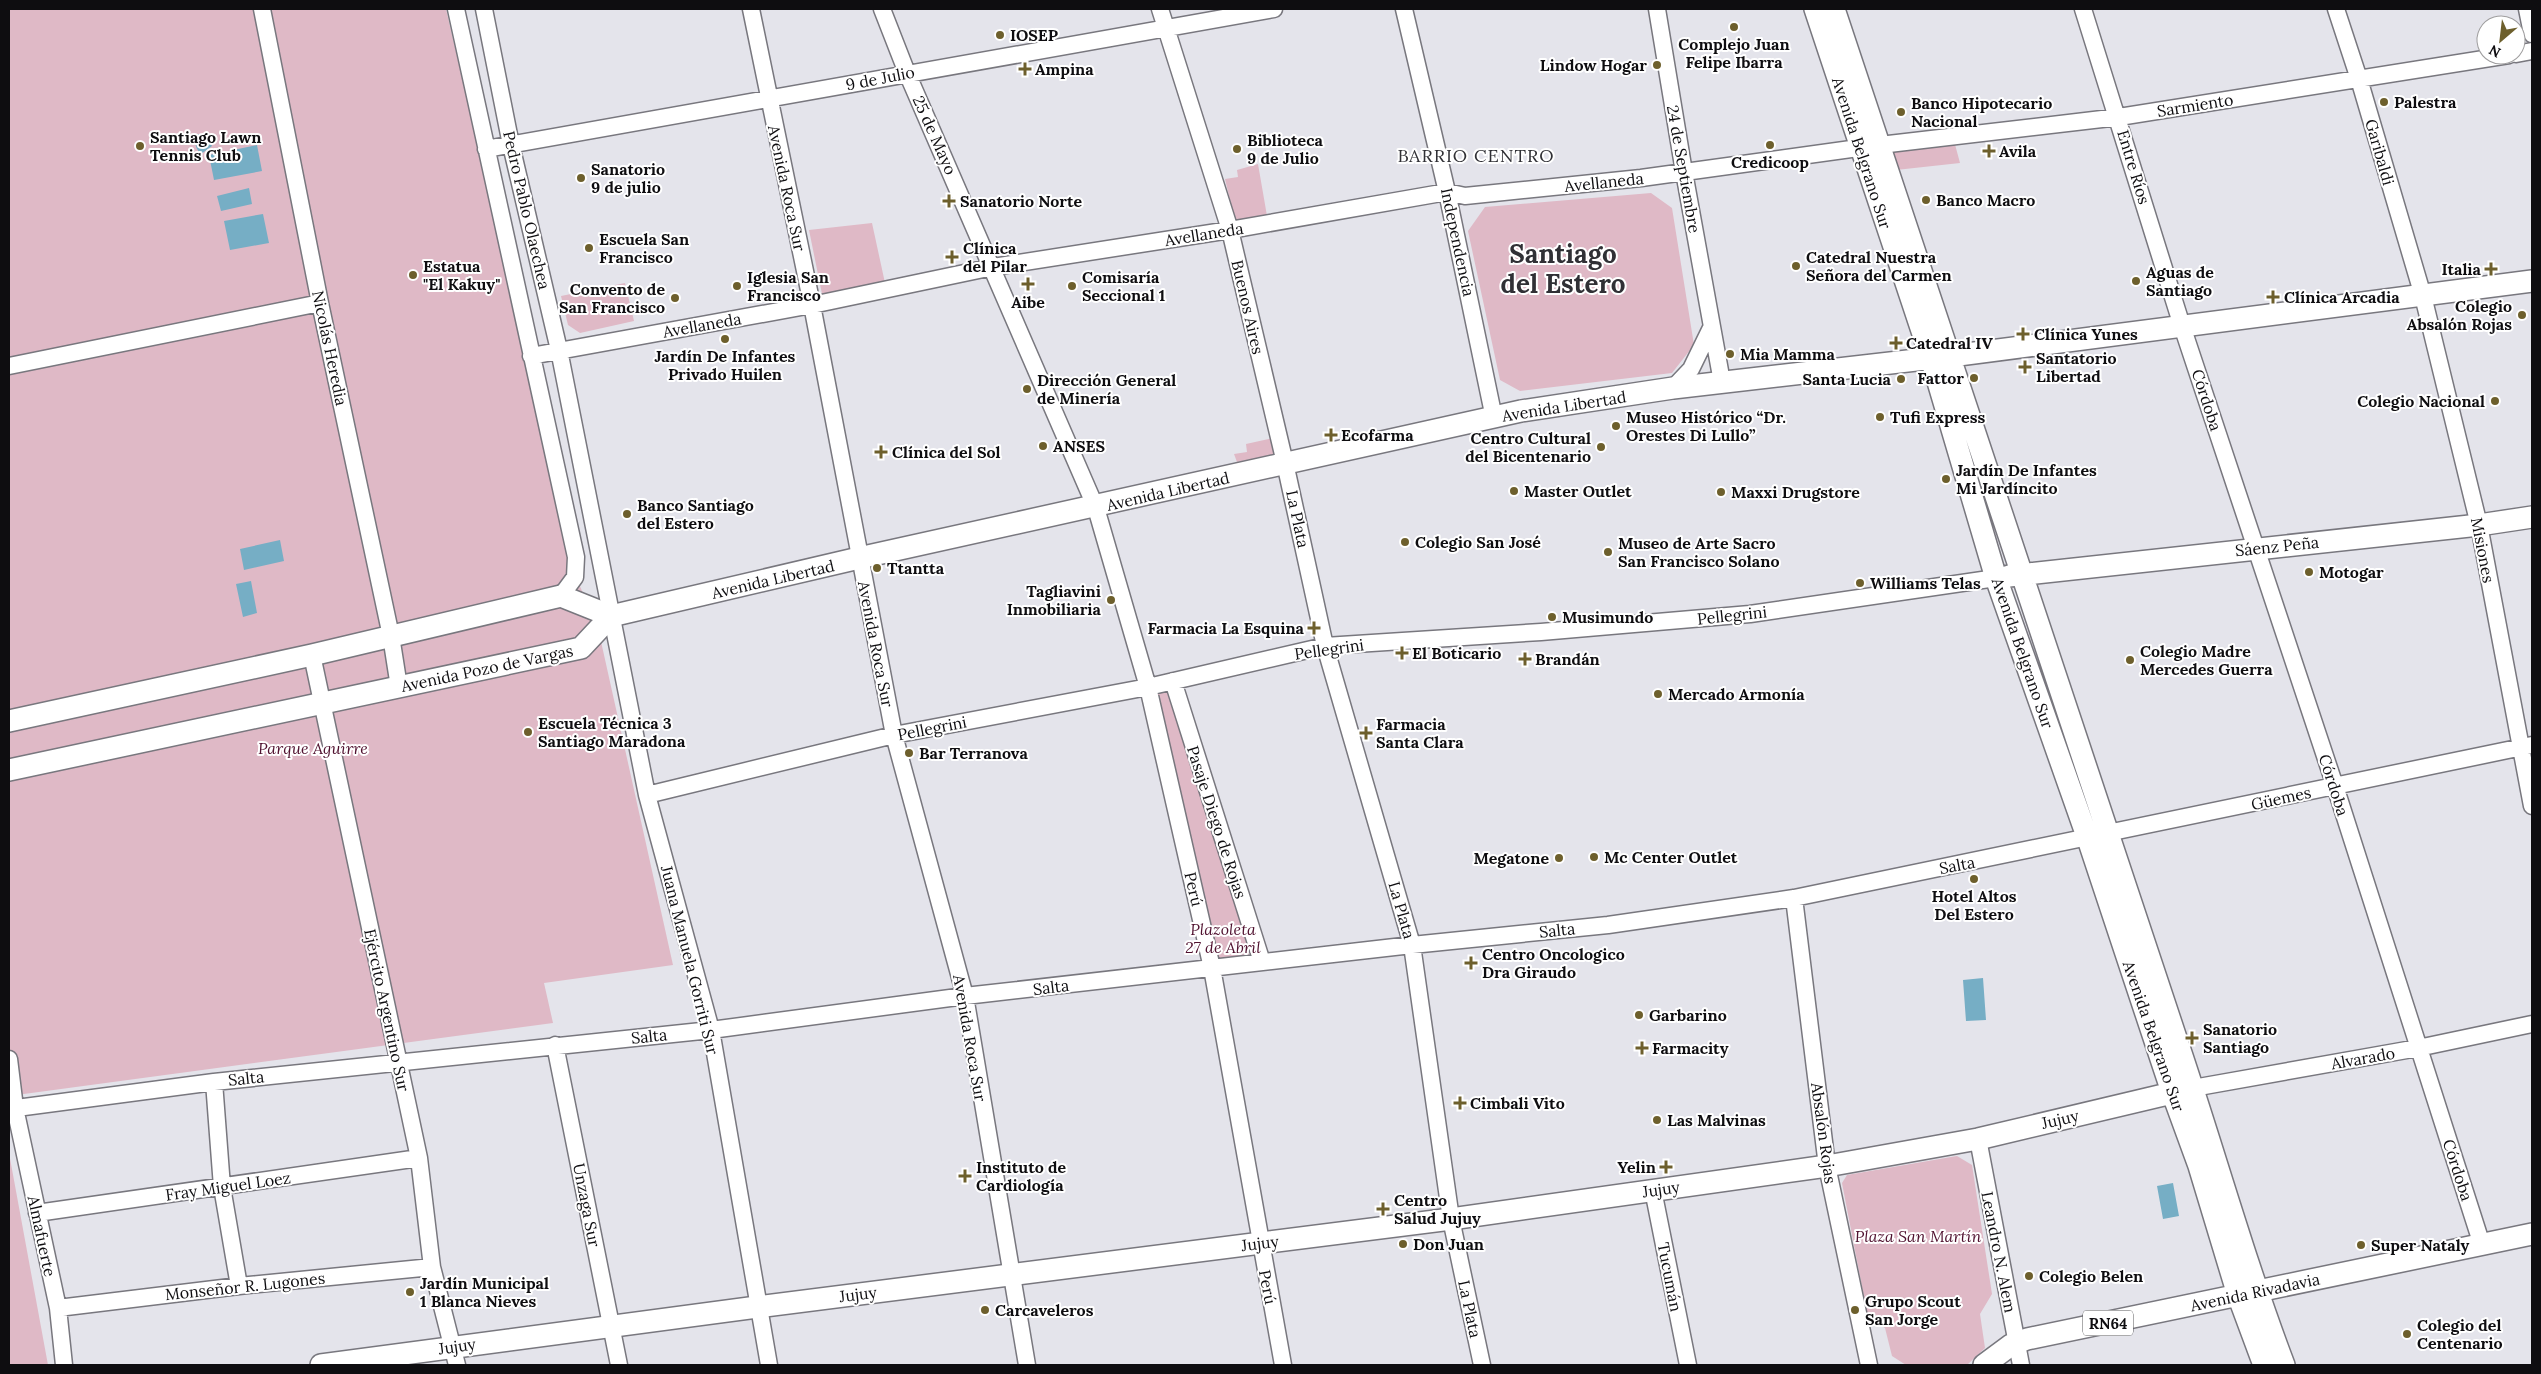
<svg xmlns="http://www.w3.org/2000/svg" width="2541" height="1374" font-family="Lora,serif">
<style>
.green{fill:#dfb9c6}
.water{fill:#76aec5}
.lines{fill:none;stroke-linecap:round;stroke-linejoin:round}
.minor-casing{stroke:#78777e;stroke-width:19}
.major-casing{stroke:#78777e;stroke-width:24}
.minor{stroke:#fff;stroke-width:16}
.major{stroke:#fff;stroke-width:21}
.poi-dot{fill:#6d5f2c;stroke:#fff;stroke-width:2}
.labels{text-anchor:middle;dominant-baseline:central;stroke-width:4;stroke-linejoin:round;paint-order:stroke}
.shield{fill:#fff;stroke:#565658;stroke-width:1}
.shield-label{font-size:15px;font-weight:bold;fill:#0e0d10}
.poi-label{font-size:16px;font-weight:bold;fill:#0e0d10;stroke:#fff;text-anchor:start}
.street-label{font-size:16px;fill:#0e0d10;stroke:#fff}
.park-label{font-size:16px;font-style:italic;fill:#4f102e;stroke:#fff}
.neighbourhood-label{font-size:18px;letter-spacing:1px;fill:#303035;stroke:#fff}
.town-label{font-size:26px;font-weight:bold;fill:#303035;stroke:#fff}
</style>
<rect width="100%" height="100%" fill="#e4e4eb"/>
<path class="green" d="M9 9H446L579 584 598 628 673 965 544 983 553 1023 9 1096Z
M1953 137 1960 163 1896 170 1887 146Z
M1258 164 1267 216 1235 221 1225 179 1238 177 1237 170Z
M1651 193 1672 208 1694 345 1672 373 1520 391 1500 380 1468 231 1485 207Z
M872 223 885 283 822 294 809 230Z
M625 283 634 321 580 333 568 325 561 296Z
M1273 438 1276 454 1237 462 1234 454 1247 452 1246 444Z
M1177 684 1250 957 1207 960 1152 687Z
M9 1153 48 1365H9Z
M1957 1156 1972 1165 1992 1294 1980 1314 1985 1348 1967 1365H1906L1892 1356 1885 1328 1868 1318 1842 1183 1847 1175Z"/>
<path class="water" d="M197 134 206 135 212 146 201 154C195 148 194 142 197 134Z
M257 145 262 171 214 180 209 155Z
M249 188 252 204 221 211 217 196Z
M263 214 269 243 230 250 224 221Z
M280 540 284 561 244 570 240 549Z
M251 581 257 613 243 617 236 584Z
M1983 978 1986 1020 1966 1021 1963 980Z
M2173 1183 2179 1216 2163 1219 2157 1186Z"/>
<g class="lines">
<g class="minor-casing">
<path id="minor" d="M262 9 320 303 391 636 399 687
M456 9 576 557 575 577 561 596
M484 9 511 145 559 350 647 795 711 1030 769 1365
M751 9 812 305 894 735 965 996 1027 1365
M882 9 907 73 1096 508 1148 687 1212 968 1283 1365
M1160 9 1230 230 1285 463 1325 646 1412 945 1451 1219 1482 1365
M1404 9 1447 192 1494 418
M1657 9 1684 172 1722 382
M2083 9 2182 326 2335 786 2482 1245
M2336 9 2359 79 2423 296 2479 525 2532 806
M2527 9 2532 34
M2516 54 2532 51
M486 149 1274 9
M531 356 812 305 993 267 1230 230 1447 192 1465 196 1641 178 1880 145 2119 117 2509 55
M9 366 320 303
M1673 388 1691 369 1711 328
M312 655 419 1158 432 1267 457 1365
M1173 681 1262 962
M647 795 894 735 1148 687 1325 646 1541 632 1750 614 1996 578
M1794 898 1827 1166 1869 1365
M555 1045 619 1365
M9 1059 15 1108 58 1308 64 1365
M214 1082 222 1187 239 1286
M2193 1088 2418 1048 2532 1024
M9 1109 214 1082 711 1030 965 996 1412 945 1608 925 1794 898 2532 745
M1978 1139 2021 1365
M1653 1190 1688 1365
M37 1213 419 1158
M58 1308 239 1286 432 1267"/>
</g>
<g class="major-casing">
<path id="major" d="M1815 9 1931 358 1996 578 2088 839 2172 1092 2199 1166 2238 1295 2264 1365
M1834 9C1950 351 2061 695 2176 1038 2213 1147 2243 1257 2284 1365
M2009 576 2479 525 2532 517
M611 616 859 558 1521 411 1673 388 1951 356 2532 281
M9 721 312 655 561 596 611 616
M9 770 581 648 611 616
M321 1365 757 1307 1451 1219 1827 1166 1978 1139 2193 1088
M1984 1365 2011 1345 2027 1339 2532 1234"/>
</g>
<use href="#minor" class="minor"/>
<use href="#major" class="major"/>
</g>
<g class="poi-dot">
<circle cx="1734" cy="27" r="5"/>
<circle cx="1000" cy="35" r="5"/>
<circle cx="1657" cy="65" r="5"/>
<path d="M1022.5 61.5h5v5h5v5h-5v5h-5v-5h-5v-5h5z"/>
<circle cx="2384" cy="102" r="5"/>
<circle cx="1901" cy="112" r="5"/>
<circle cx="1770" cy="145" r="5"/>
<circle cx="140" cy="146" r="5"/>
<circle cx="1237" cy="149" r="5"/>
<path d="M1986.5 143.5h5v5h5v5h-5v5h-5v-5h-5v-5h5z"/>
<circle cx="581" cy="178" r="5"/>
<circle cx="1926" cy="200" r="5"/>
<path d="M946.5 193.5h5v5h5v5h-5v5h-5v-5h-5v-5h5z"/>
<circle cx="589" cy="248" r="5"/>
<path d="M949.5 249.5h5v5h5v5h-5v5h-5v-5h-5v-5h5z"/>
<circle cx="1796" cy="266" r="5"/>
<path d="M2488.5 261.5h5v5h5v5h-5v5h-5v-5h-5v-5h5z"/>
<circle cx="413" cy="275" r="5"/>
<circle cx="2136" cy="281" r="5"/>
<path d="M1025.5 276.5h5v5h5v5h-5v5h-5v-5h-5v-5h5z"/>
<circle cx="737" cy="286" r="5"/>
<circle cx="1072" cy="286" r="5"/>
<path d="M2270.5 289.5h5v5h5v5h-5v5h-5v-5h-5v-5h5z"/>
<circle cx="675" cy="298" r="5"/>
<circle cx="2522" cy="315" r="5"/>
<path d="M2020.5 326.5h5v5h5v5h-5v5h-5v-5h-5v-5h5z"/>
<circle cx="725" cy="339" r="5"/>
<path d="M1893.5 335.5h5v5h5v5h-5v5h-5v-5h-5v-5h5z"/>
<circle cx="1730" cy="354" r="5"/>
<path d="M2022.5 359.5h5v5h5v5h-5v5h-5v-5h-5v-5h5z"/>
<circle cx="1974" cy="378" r="5"/>
<circle cx="1901" cy="379" r="5"/>
<circle cx="1027" cy="389" r="5"/>
<circle cx="2495" cy="401" r="5"/>
<circle cx="1880" cy="417" r="5"/>
<circle cx="1616" cy="426" r="5"/>
<path d="M1328.5 427.5h5v5h5v5h-5v5h-5v-5h-5v-5h5z"/>
<circle cx="1043" cy="446" r="5"/>
<circle cx="1601" cy="447" r="5"/>
<path d="M878.5 444.5h5v5h5v5h-5v5h-5v-5h-5v-5h5z"/>
<circle cx="1946" cy="479" r="5"/>
<circle cx="1514" cy="491" r="5"/>
<circle cx="1721" cy="492" r="5"/>
<circle cx="627" cy="514" r="5"/>
<circle cx="1405" cy="542" r="5"/>
<circle cx="1608" cy="552" r="5"/>
<circle cx="877" cy="568" r="5"/>
<circle cx="2309" cy="572" r="5"/>
<circle cx="1860" cy="583" r="5"/>
<circle cx="1111" cy="600" r="5"/>
<circle cx="1552" cy="617" r="5"/>
<path d="M1311.5 620.5h5v5h5v5h-5v5h-5v-5h-5v-5h5z"/>
<path d="M1399.5 645.5h5v5h5v5h-5v5h-5v-5h-5v-5h5z"/>
<path d="M1522.5 651.5h5v5h5v5h-5v5h-5v-5h-5v-5h5z"/>
<circle cx="2130" cy="660" r="5"/>
<circle cx="1658" cy="694" r="5"/>
<circle cx="528" cy="732" r="5"/>
<path d="M1363.5 725.5h5v5h5v5h-5v5h-5v-5h-5v-5h5z"/>
<circle cx="909" cy="753" r="5"/>
<circle cx="1594" cy="857" r="5"/>
<circle cx="1559" cy="858" r="5"/>
<circle cx="1974" cy="879" r="5"/>
<path d="M1468.5 955.5h5v5h5v5h-5v5h-5v-5h-5v-5h5z"/>
<circle cx="1639" cy="1015" r="5"/>
<path d="M2189.5 1030.5h5v5h5v5h-5v5h-5v-5h-5v-5h5z"/>
<path d="M1639.5 1040.5h5v5h5v5h-5v5h-5v-5h-5v-5h5z"/>
<path d="M1457.5 1095.5h5v5h5v5h-5v5h-5v-5h-5v-5h5z"/>
<circle cx="1657" cy="1120" r="5"/>
<path d="M1663.5 1159.5h5v5h5v5h-5v5h-5v-5h-5v-5h5z"/>
<path d="M962.5 1168.5h5v5h5v5h-5v5h-5v-5h-5v-5h5z"/>
<path d="M1380.5 1201.5h5v5h5v5h-5v5h-5v-5h-5v-5h5z"/>
<circle cx="1403" cy="1244" r="5"/>
<circle cx="2361" cy="1245" r="5"/>
<circle cx="2029" cy="1276" r="5"/>
<circle cx="410" cy="1292" r="5"/>
<circle cx="985" cy="1310" r="5"/>
<circle cx="1855" cy="1310" r="5"/>
<circle cx="2407" cy="1334" r="5"/>
</g>
<g class="labels">
<rect class="shield" x="2083" y="1310.5" width="50" height="25" rx="4"/>
<g class="shield-label">
<text x="2108" y="1323">RN64</text>
</g>
<g class="poi-label">
<text x="1010" y="35">IOSEP</text>
<text x="1734" y="44" text-anchor="middle">Complejo Juan<tspan x="1734" dy="18">Felipe Ibarra</tspan></text>
<text x="1647" y="65" text-anchor="end">Lindow Hogar</text>
<text x="1035" y="69">Ampina</text>
<text x="2394" y="102">Palestra</text>
<text x="1911" y="103">Banco Hipotecario<tspan x="1911" dy="18">Nacional</tspan></text>
<text x="150" y="137">Santiago Lawn<tspan x="150" dy="18">Tennis Club</tspan></text>
<text x="1247" y="140">Biblioteca<tspan x="1247" dy="18">9 de Julio</tspan></text>
<text x="1999" y="151">Avila</text>
<text x="1770" y="162" text-anchor="middle">Credicoop</text>
<text x="591" y="169">Sanatorio<tspan x="591" dy="18">9 de julio</tspan></text>
<text x="1936" y="200">Banco Macro</text>
<text x="960" y="201">Sanatorio Norte</text>
<text x="599" y="239">Escuela San<tspan x="599" dy="18">Francisco</tspan></text>
<text x="963" y="248">Clínica<tspan x="963" dy="18">del Pilar</tspan></text>
<text x="1806" y="257">Catedral Nuestra<tspan x="1806" dy="18">Señora del Carmen</tspan></text>
<text x="423" y="266">Estatua<tspan x="423" dy="18">"El Kakuy"</tspan></text>
<text x="2481" y="269" text-anchor="end">Italia</text>
<text x="2146" y="272">Aguas de<tspan x="2146" dy="18">Santiago</tspan></text>
<text x="747" y="277">Iglesia San<tspan x="747" dy="18">Francisco</tspan></text>
<text x="1082" y="277">Comisaría<tspan x="1082" dy="18">Seccional 1</tspan></text>
<text x="665" y="289" text-anchor="end">Convento de<tspan x="665" dy="18">San Francisco</tspan></text>
<text x="2284" y="297">Clínica Arcadia</text>
<text x="1028" y="302" text-anchor="middle">Aibe</text>
<text x="2512" y="306" text-anchor="end">Colegio<tspan x="2512" dy="18">Absalón Rojas</tspan></text>
<text x="2034" y="334">Clínica Yunes</text>
<text x="1906" y="343">Catedral IV</text>
<text x="1740" y="354">Mia Mamma</text>
<text x="725" y="356" text-anchor="middle">Jardín De Infantes<tspan x="725" dy="18">Privado Huilen</tspan></text>
<text x="2036" y="358">Santatorio<tspan x="2036" dy="18">Libertad</tspan></text>
<text x="1964" y="378" text-anchor="end">Fattor</text>
<text x="1891" y="379" text-anchor="end">Santa Lucia</text>
<text x="1037" y="380">Dirección General<tspan x="1037" dy="18">de Minería</tspan></text>
<text x="2485" y="401" text-anchor="end">Colegio Nacional</text>
<text x="1626" y="417">Museo Histórico “Dr.<tspan x="1626" dy="18">Orestes Di Lullo”</tspan></text>
<text x="1890" y="417">Tufi Express</text>
<text x="1341" y="435">Ecofarma</text>
<text x="1591" y="438" text-anchor="end">Centro Cultural<tspan x="1591" dy="18">del Bicentenario</tspan></text>
<text x="1053" y="446">ANSES</text>
<text x="892" y="452">Clínica del Sol</text>
<text x="1956" y="470">Jardín De Infantes<tspan x="1956" dy="18">Mi Jardíncito</tspan></text>
<text x="1524" y="491">Master Outlet</text>
<text x="1731" y="492">Maxxi Drugstore</text>
<text x="637" y="505">Banco Santiago<tspan x="637" dy="18">del Estero</tspan></text>
<text x="1415" y="542">Colegio San José</text>
<text x="1618" y="543">Museo de Arte Sacro<tspan x="1618" dy="18">San Francisco Solano</tspan></text>
<text x="887" y="568">Ttantta</text>
<text x="2319" y="572">Motogar</text>
<text x="1870" y="583">Williams Telas</text>
<text x="1101" y="591" text-anchor="end">Tagliavini<tspan x="1101" dy="18">Inmobiliaria</tspan></text>
<text x="1562" y="617">Musimundo</text>
<text x="1304" y="628" text-anchor="end">Farmacia La Esquina</text>
<text x="2140" y="651">Colegio Madre<tspan x="2140" dy="18">Mercedes Guerra</tspan></text>
<text x="1412" y="653">El Boticario</text>
<text x="1535" y="659">Brandán</text>
<text x="1668" y="694">Mercado Armonía</text>
<text x="538" y="723">Escuela Técnica 3<tspan x="538" dy="18">Santiago Maradona</tspan></text>
<text x="1376" y="724">Farmacia<tspan x="1376" dy="18">Santa Clara</tspan></text>
<text x="919" y="753">Bar Terranova</text>
<text x="1604" y="857">Mc Center Outlet</text>
<text x="1549" y="858" text-anchor="end">Megatone</text>
<text x="1974" y="896" text-anchor="middle">Hotel Altos<tspan x="1974" dy="18">Del Estero</tspan></text>
<text x="1482" y="954">Centro Oncologico<tspan x="1482" dy="18">Dra Giraudo</tspan></text>
<text x="1649" y="1015">Garbarino</text>
<text x="2203" y="1029">Sanatorio<tspan x="2203" dy="18">Santiago</tspan></text>
<text x="1652" y="1048">Farmacity</text>
<text x="1470" y="1103">Cimbali Vito</text>
<text x="1667" y="1120">Las Malvinas</text>
<text x="976" y="1167">Instituto de<tspan x="976" dy="18">Cardiología</tspan></text>
<text x="1656" y="1167" text-anchor="end">Yelin</text>
<text x="1394" y="1200">Centro<tspan x="1394" dy="18">Salud Jujuy</tspan></text>
<text x="1413" y="1244">Don Juan</text>
<text x="2371" y="1245">Super Nataly</text>
<text x="2039" y="1276">Colegio Belen</text>
<text x="420" y="1283">Jardín Municipal<tspan x="420" dy="18">1 Blanca Nieves</tspan></text>
<text x="1865" y="1301">Grupo Scout<tspan x="1865" dy="18">San Jorge</tspan></text>
<text x="995" y="1310">Carcaveleros</text>
<text x="2417" y="1325">Colegio del<tspan x="2417" dy="18">Centenario</tspan></text>
</g>
<g class="street-label">
<text transform="translate(880 78) rotate(-11)">9 de Julio</text>
<text transform="translate(2195 105) rotate(-9)">Sarmiento</text>
<text transform="translate(935 135) rotate(66)">25 de Mayo</text>
<text transform="translate(2380 152) rotate(74)">Garibaldi</text>
<text transform="translate(1862 153) rotate(72)">Avenida Belgrano Sur</text>
<text transform="translate(2134 167) rotate(73)">Entre Ríos</text>
<text transform="translate(1684 169) rotate(80)">24 de Septiembre</text>
<text transform="translate(1604 182) rotate(-6)">Avellaneda</text>
<text transform="translate(787 188) rotate(78)">Avenida Roca Sur</text>
<text transform="translate(527 210) rotate(77)">Pedro Pablo Olaechea</text>
<text transform="translate(1204 234) rotate(-9)">Avellaneda</text>
<text transform="translate(1458 242) rotate(78)">Independencia</text>
<text transform="translate(1248 307) rotate(77)">Buenos Aires</text>
<text transform="translate(702 325) rotate(-10)">Avellaneda</text>
<text transform="translate(330 348) rotate(78)">Nicolás Heredia</text>
<text transform="translate(2207 400) rotate(72)">Córdoba</text>
<text transform="translate(1564 406) rotate(-9)">Avenida Libertad</text>
<text transform="translate(1168 491) rotate(-13)">Avenida Libertad</text>
<text transform="translate(1298 519) rotate(78)">La Plata</text>
<text transform="translate(2277 546) rotate(-6)">Sáenz Peña</text>
<text transform="translate(2483 550) rotate(79)">Misiones</text>
<text transform="translate(773 579) rotate(-13)">Avenida Libertad</text>
<text transform="translate(1732 615) rotate(-6)">Pellegrini</text>
<text transform="translate(876 644) rotate(79)">Avenida Roca Sur</text>
<text transform="translate(1329 649) rotate(-8)">Pellegrini</text>
<text transform="translate(2023 653) rotate(71)">Avenida Belgrano Sur</text>
<text transform="translate(487 668) rotate(-12)">Avenida Pozo de Vargas</text>
<text transform="translate(932 728) rotate(-11)">Pellegrini</text>
<text transform="translate(2334 785) rotate(72)">Córdoba</text>
<text transform="translate(2281 798) rotate(-12)">Güemes</text>
<text transform="translate(1217 822) rotate(72)">Pasaje Diego de Rojas</text>
<text transform="translate(1957 865) rotate(-11)">Salta</text>
<text transform="translate(1194 889) rotate(77)">Perú</text>
<text transform="translate(1402 910) rotate(74)">La Plata</text>
<text transform="translate(1557 930) rotate(-6)">Salta</text>
<text transform="translate(690 960) rotate(76)">Juana Manuela Gorriti Sur</text>
<text transform="translate(1051 987) rotate(-7)">Salta</text>
<text transform="translate(387 1010) rotate(78)">Ejército Argentino Sur</text>
<text transform="translate(649 1036) rotate(-6)">Salta</text>
<text transform="translate(2154 1036) rotate(71)">Avenida Belgrano Sur</text>
<text transform="translate(970 1038) rotate(80)">Avenida Roca Sur</text>
<text transform="translate(2363 1058) rotate(-10)">Alvarado</text>
<text transform="translate(246 1078) rotate(-6)">Salta</text>
<text transform="translate(2060 1119) rotate(-13)">Jujuy</text>
<text transform="translate(1824 1133) rotate(82)">Absalón Rojas</text>
<text transform="translate(2458 1170) rotate(72)">Córdoba</text>
<text transform="translate(228 1186) rotate(-8)">Fray Miguel Loez</text>
<text transform="translate(1661 1189) rotate(-8)">Jujuy</text>
<text transform="translate(587 1205) rotate(79)">Unzaga Sur</text>
<text transform="translate(42 1236) rotate(78)">Almafuerte</text>
<text transform="translate(1260 1243) rotate(-7)">Jujuy</text>
<text transform="translate(1999 1252) rotate(79)">Leandro N. Alem</text>
<text transform="translate(1670 1277) rotate(79)">Tucumán</text>
<text transform="translate(245 1286) rotate(-6)">Monseñor R. Lugones</text>
<text transform="translate(1268 1287) rotate(79)">Perú</text>
<text transform="translate(2255 1292) rotate(-12)">Avenida Rivadavia</text>
<text transform="translate(858 1294) rotate(-7)">Jujuy</text>
<text transform="translate(1470 1309) rotate(78)">La Plata</text>
<text transform="translate(457 1346) rotate(-8)">Jujuy</text>
</g>
<g class="park-label">
<text x="313" y="748">Parque Aguirre</text>
<text x="1223" y="929">Plazoleta<tspan x="1223" dy="18">27 de Abril</tspan></text>
<text x="1918" y="1236">Plaza San Martín</text>
</g>
<g class="neighbourhood-label">
<text x="1476" y="155">BARRIO CENTRO</text>
</g>
<g class="town-label">
<text x="1563" y="253">Santiago<tspan x="1563" dy="30">del Estero</tspan></text>
</g>
</g>
<rect width="2541" height="1374" fill="none" stroke="#0e0d10" stroke-width="20"/>
<g transform="translate(2501 40) rotate(208)"><circle r="24" fill="#ffffff" stroke="#9f9e9f"/>
<path d="M0-4L9 19L0 12L-9 19Z" fill="#6d5f2c"/>
<text y="-8" font-size="14" font-weight="bold" text-anchor="middle" fill="#0e0d10">N</text>
</g>
</svg>
